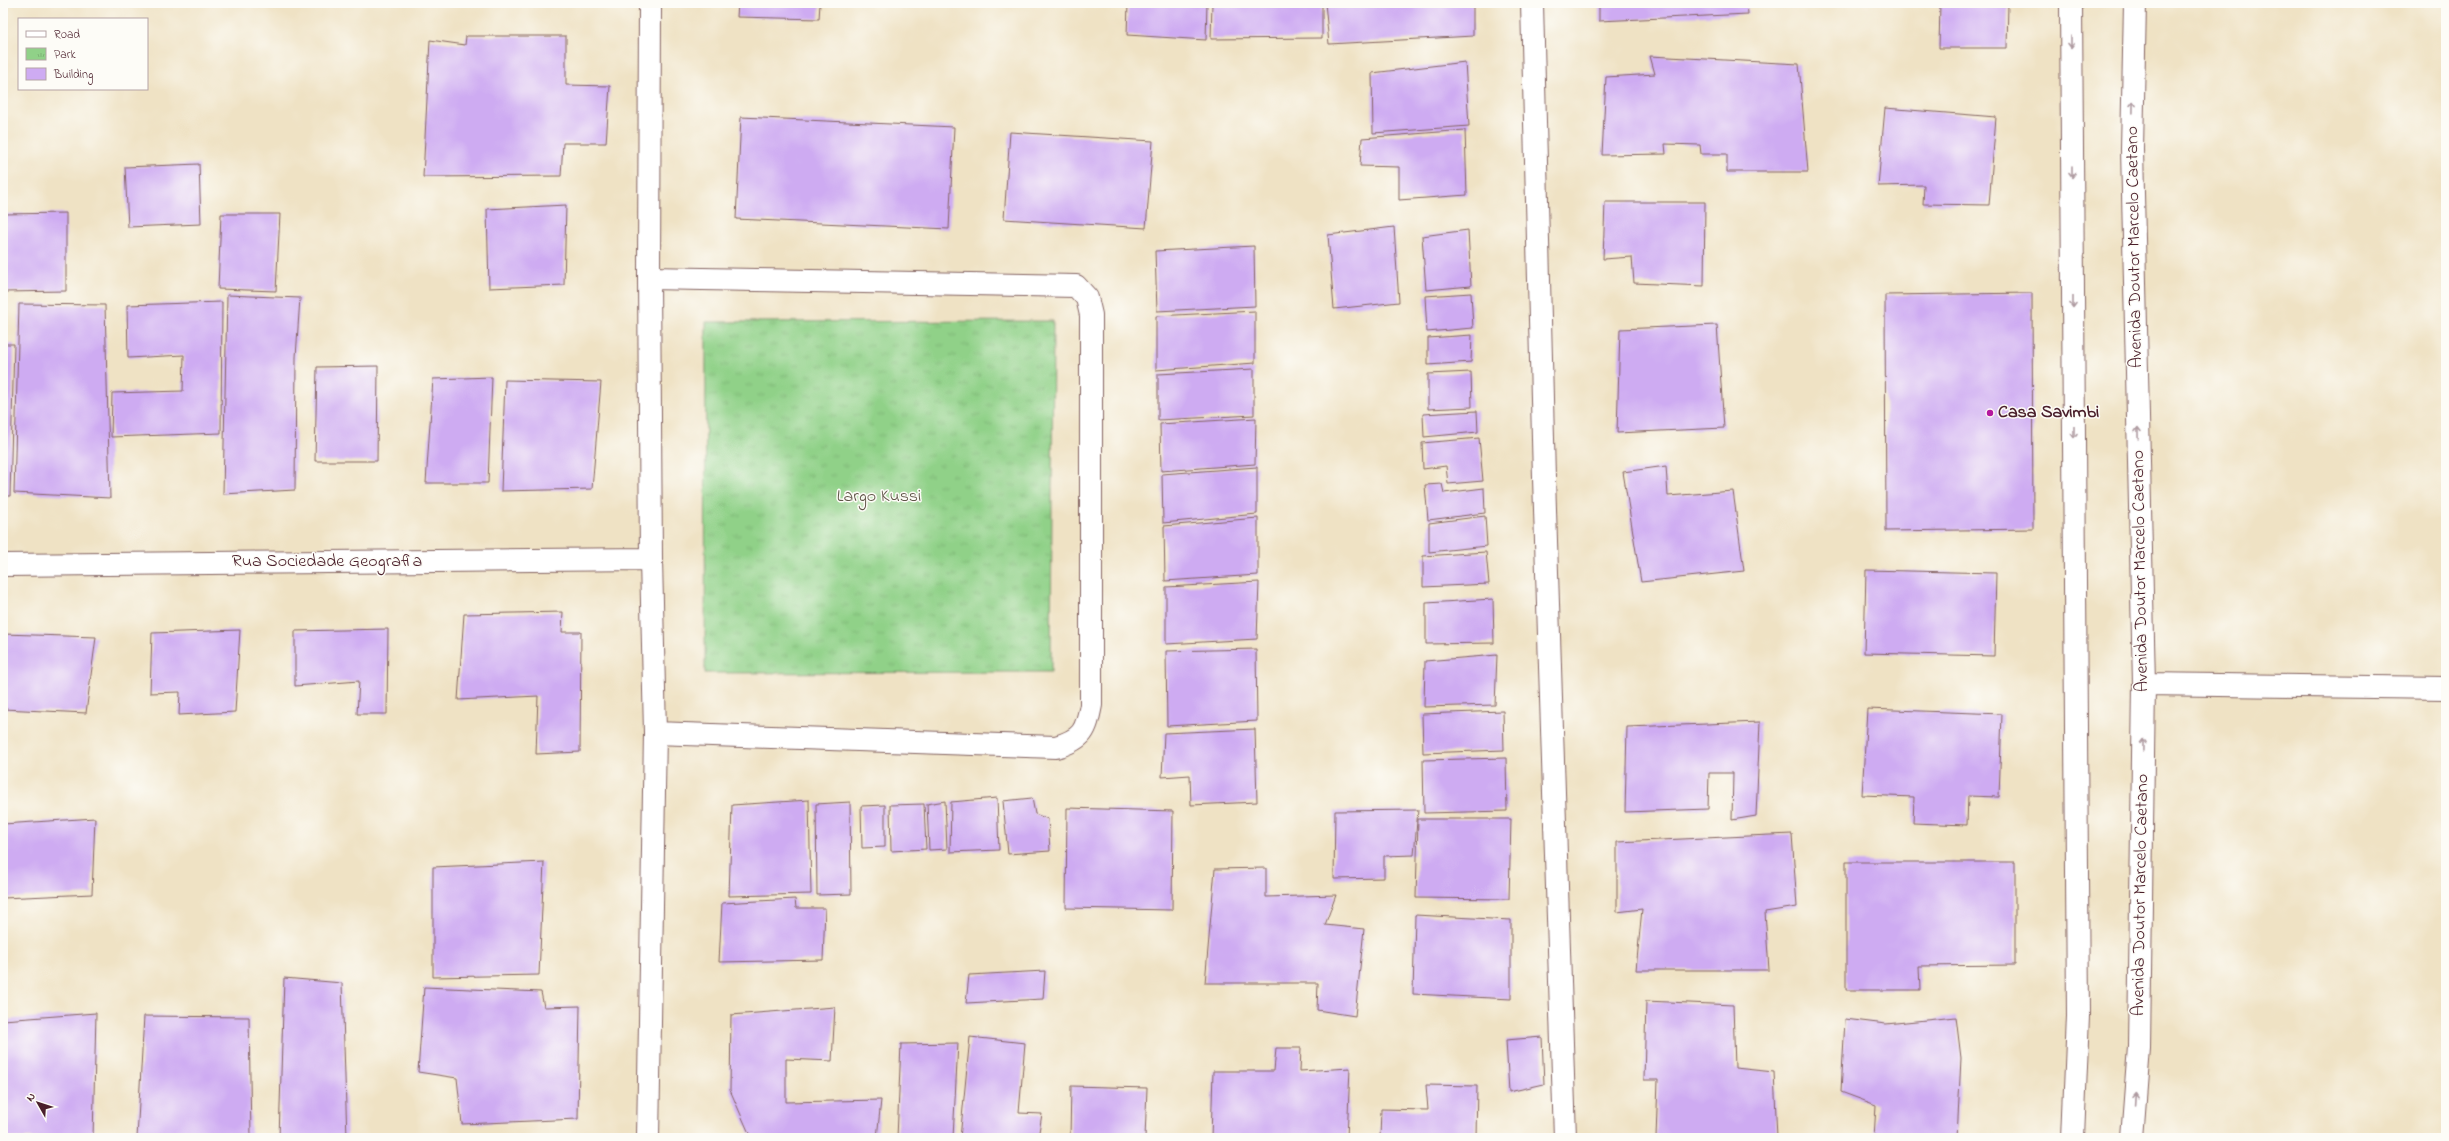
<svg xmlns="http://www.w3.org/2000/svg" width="2449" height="1141" font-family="'Indie Flower',sans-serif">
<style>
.park{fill:url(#park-tufts);stroke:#6d785a}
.building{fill:#ceabf2}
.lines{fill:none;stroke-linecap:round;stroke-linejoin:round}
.minor-casing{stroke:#846361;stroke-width:24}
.minor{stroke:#fff;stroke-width:22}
.oneway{stroke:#ae9aa0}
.poi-dot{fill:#b5179e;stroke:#fdfcf7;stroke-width:1.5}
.labels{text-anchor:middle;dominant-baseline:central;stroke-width:3;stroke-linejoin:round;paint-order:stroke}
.street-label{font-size:18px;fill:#4a1f2b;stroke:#fdfcf7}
.poi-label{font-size:18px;font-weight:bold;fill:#4a1f2b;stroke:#fdfcf7;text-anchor:start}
.park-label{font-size:18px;fill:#5f5447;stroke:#fdfcf7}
</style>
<defs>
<pattern id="park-tufts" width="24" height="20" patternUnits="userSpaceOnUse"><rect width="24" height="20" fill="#90d188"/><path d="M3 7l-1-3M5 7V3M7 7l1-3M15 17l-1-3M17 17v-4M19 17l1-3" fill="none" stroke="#7eb376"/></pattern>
</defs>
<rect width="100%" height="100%" fill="#fdfcf7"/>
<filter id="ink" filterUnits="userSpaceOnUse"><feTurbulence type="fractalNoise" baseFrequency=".025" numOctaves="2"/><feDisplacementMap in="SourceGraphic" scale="8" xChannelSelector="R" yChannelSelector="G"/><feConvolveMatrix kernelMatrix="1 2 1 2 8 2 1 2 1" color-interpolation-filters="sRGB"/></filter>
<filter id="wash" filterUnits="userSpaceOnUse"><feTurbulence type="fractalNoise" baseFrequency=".012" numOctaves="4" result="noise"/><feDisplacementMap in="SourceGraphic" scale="16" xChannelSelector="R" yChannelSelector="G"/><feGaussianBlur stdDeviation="0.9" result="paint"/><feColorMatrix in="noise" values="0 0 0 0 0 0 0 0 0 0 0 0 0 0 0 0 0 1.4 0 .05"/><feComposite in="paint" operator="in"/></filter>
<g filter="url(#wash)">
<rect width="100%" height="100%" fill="#efe2c4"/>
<path class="park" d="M1053 321 1051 672 705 673 706 322Z"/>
<g id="blocks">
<path class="building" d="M3 3H6L5 124H3Z
M738 3H820L819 19 737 17Z
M1128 3H1207L1206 40 1127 35Z
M1212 3H1322V38L1211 39Z
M1325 3H1473V36L1329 44Z
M1599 3H1747L1748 14 1599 21Z
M1940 3H2008L2007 48H1939Z
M466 36H566V85L610 86 606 143H563L561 176 423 177 430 40 465 45Z
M1650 56 1799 64 1808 172H1727V154H1701L1700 145 1665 144 1666 154 1602 155 1606 77 1655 74Z
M1465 62 1469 126 1373 133 1372 73Z
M1885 108 1996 117 1989 205 1923 204 1924 185 1878 186Z
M741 117 954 127 949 229 736 219Z
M1465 130 1467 195 1399 200V167L1360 166 1362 138Z
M1010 132 1153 141 1146 228 1004 219Z
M199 164 201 224 128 227 125 167Z
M1605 202H1705L1704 286 1634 283 1632 257 1603 259Z
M566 205 564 285 489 288 487 209Z
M66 213V291L5 292 3 214Z
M221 214H280L276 291 218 289Z
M1394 227 1399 302 1334 309 1328 235Z
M1468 230 1471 286 1426 290 1422 236Z
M1254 246 1255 306 1157 311 1155 251Z
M1471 293 1473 328 1427 332 1425 296Z
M2032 293 2033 529 1886 531 1885 295Z
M227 295 300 298 296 357 295 490 223 494Z
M222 302 221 433 111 437 112 393 183 391 184 355 128 358 127 305Z
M19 304 105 305 110 498 14 493Z
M1255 311V363L1156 370V316Z
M1717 325 1724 428 1617 433 1620 329Z
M1472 335 1471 362 1428 365V338Z
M3 344H14L10 496H3Z
M378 366 377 461H315L317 367Z
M1254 369V415L1158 420V374Z
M1471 372 1472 407 1428 409V374Z
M492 377 488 483H426L433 379Z
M505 380 601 382 592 489 501 491Z
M1477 411 1478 432 1424 437 1423 414Z
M1256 418 1255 464 1161 471 1160 424Z
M1479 438 1483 481 1448 484 1446 466 1423 469 1422 443Z
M1666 466 1668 496 1733 491 1744 571 1641 582 1623 472Z
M1257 467V514L1163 523 1162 474Z
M1442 484 1444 493 1484 488 1485 513 1428 520 1425 485Z
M1485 516 1487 546 1429 552V523Z
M1258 518V575L1165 581 1164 526Z
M1486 552 1489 584 1423 587V556Z
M1866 570 1996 573 1994 656 1864 653Z
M1259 582 1257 639 1166 644V587Z
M1493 599 1494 643 1426 644V603Z
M563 612 562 632H581L580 752 536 754 538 696 458 700 464 614Z
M388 629 387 714H357L359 681 295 686V631Z
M240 630 235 712 179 715 180 692 150 693 152 633Z
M3 634 96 637 86 713 3 709Z
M1256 649 1257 721 1167 726 1166 651Z
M1497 655 1495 705 1424 707 1425 661Z
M1867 709 2002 714 1999 797 1968 796 1967 825 1913 823 1914 797 1862 795Z
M1503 711 1504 750 1423 753 1422 714Z
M1760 722 1756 816 1732 820 1733 773H1709L1708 809 1625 812 1627 727Z
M1255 729 1257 802 1191 805 1190 775 1162 777 1164 733Z
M1506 758 1507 811 1424 813 1423 760Z
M997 798 999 850 950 852 951 802Z
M1032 798 1035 814 1048 819 1050 851 1008 854 1003 801Z
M809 800 811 894 729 896 732 805Z
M945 801 947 849 929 850 927 804Z
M850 802 851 894 817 895 816 804Z
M924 804 926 849 891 851 890 805Z
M885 805V847L862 848 861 806Z
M1067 808 1173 811 1172 910 1066 908Z
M1418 810 1414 855 1384 856V878L1334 879 1335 811Z
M95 818 92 894 3 898V824Z
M1418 819H1511L1509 899 1416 898Z
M1792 834 1797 907 1765 912 1769 970H1636L1642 909 1617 912V842Z
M544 862 539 975 433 977V867Z
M1846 862H2015V965L1919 966 1920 990H1846Z
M1266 868V897L1336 895 1325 925 1364 929 1355 1016 1317 1010 1318 983H1205L1215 869Z
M795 899 796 908H825L823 960 719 962 722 903Z
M1415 915 1511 920V999L1413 994Z
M1045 971 1043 999 966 1003 969 975Z
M284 978 342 983 347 1138H279Z
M424 987 541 992 544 1007 580 1006 578 1119 462 1124 457 1078 418 1072Z
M1646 1001 1733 1005 1735 1068 1774 1072 1777 1138H1656L1658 1080H1644Z
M835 1007 832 1061 786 1059V1102L881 1100 877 1138H755L748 1131 730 1090 731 1015Z
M96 1013 93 1138H3V1020Z
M144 1016 249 1017 251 1138H137Z
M1956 1017 1961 1058 1957 1138H1874L1876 1105 1841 1092 1845 1019 1886 1024Z
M970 1037 1025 1043 1019 1113 1042 1114 1038 1138H960Z
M1542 1037 1544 1084 1509 1092 1506 1040Z
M958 1043 953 1138H897L901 1044Z
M1276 1048H1301L1300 1071 1350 1068 1347 1138H1211L1213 1071H1274Z
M1426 1085 1477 1086 1476 1138H1380L1381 1109 1428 1110Z
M1071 1086 1147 1088 1145 1138H1070Z"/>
</g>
</g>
<g filter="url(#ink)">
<use href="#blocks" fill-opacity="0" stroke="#846361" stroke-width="1"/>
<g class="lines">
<g class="minor-casing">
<path id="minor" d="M1532 3 1544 478 1565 1138
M2071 3 2078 1016 2073 1138
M649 278 1076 286 1087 298 1091 315V705C1086 731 1083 739 1056 747L655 733
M3 565 651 559
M2144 684 2446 688
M648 1138 655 733 651 559 649 278 650 3
M2132 1138 2139 1047 2144 684 2132 149 2135 3"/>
</g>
<use href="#minor" class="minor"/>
</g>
<defs><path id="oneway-shaft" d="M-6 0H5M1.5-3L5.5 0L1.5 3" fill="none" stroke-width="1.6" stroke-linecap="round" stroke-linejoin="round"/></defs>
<g class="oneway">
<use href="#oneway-shaft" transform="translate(2071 42) rotate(90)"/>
<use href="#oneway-shaft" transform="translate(2133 107) rotate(-89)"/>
<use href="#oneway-shaft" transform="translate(2072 172) rotate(90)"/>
<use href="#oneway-shaft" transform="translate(2073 302) rotate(90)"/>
<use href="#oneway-shaft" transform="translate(2074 432) rotate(90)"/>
<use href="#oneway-shaft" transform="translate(2138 433) rotate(-91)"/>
<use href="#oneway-shaft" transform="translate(2143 745) rotate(-89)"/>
<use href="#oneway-shaft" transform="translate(2135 1099) rotate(-86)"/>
</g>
</g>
<circle class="poi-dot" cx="1990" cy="413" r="4"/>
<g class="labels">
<g class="street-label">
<text transform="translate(2135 247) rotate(-91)">Avenida Doutor Marcelo Caetano</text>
<text x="327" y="562">Rua Sociedade Geografia</text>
<text transform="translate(2141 571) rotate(-91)">Avenida Doutor Marcelo Caetano</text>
<text transform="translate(2141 895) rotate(-89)">Avenida Doutor Marcelo Caetano</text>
</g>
<g class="poi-label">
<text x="1998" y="413">Casa Savimbi</text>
</g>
<g class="park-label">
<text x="879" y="497">Largo Kussi</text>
</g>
</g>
<rect width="2449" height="1141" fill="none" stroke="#fdfcf7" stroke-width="16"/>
<rect x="18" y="18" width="130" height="72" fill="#fdfcf7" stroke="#b5a4a5"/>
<rect x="26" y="31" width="20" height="6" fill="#ffffff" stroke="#b5a4a5"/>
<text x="54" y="38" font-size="12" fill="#4a1f2b">Road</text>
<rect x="26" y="48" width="20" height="12" fill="url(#park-tufts)" stroke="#b5a4a5"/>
<text x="54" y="58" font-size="12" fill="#4a1f2b">Park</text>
<rect x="26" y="68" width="20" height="12" fill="#ceabf2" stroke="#b5a4a5"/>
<text x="54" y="78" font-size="12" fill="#4a1f2b">Building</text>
<g transform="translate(38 1103) rotate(309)" stroke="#fdfcf7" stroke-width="3" paint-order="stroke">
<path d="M0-3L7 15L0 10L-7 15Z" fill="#4a1f2b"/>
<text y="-6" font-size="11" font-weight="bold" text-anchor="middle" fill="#4a1f2b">N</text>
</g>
</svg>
